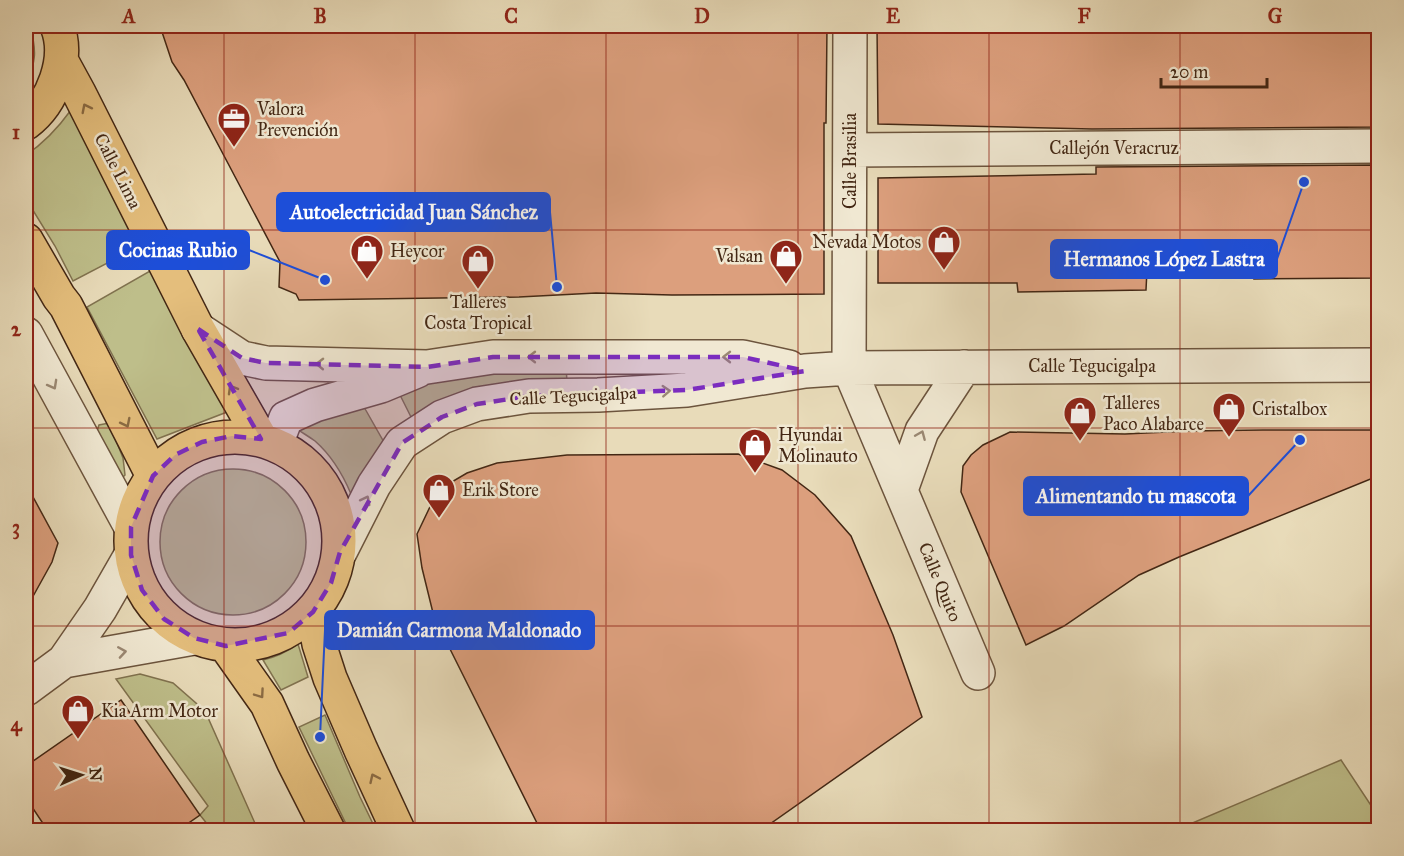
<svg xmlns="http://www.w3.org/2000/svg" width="1404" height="856" font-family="'IM FELL Great Primer',serif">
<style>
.green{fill:#bebe8a;stroke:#80724f;stroke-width:1.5}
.building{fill:#dc9f7d;stroke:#432714;stroke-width:1.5}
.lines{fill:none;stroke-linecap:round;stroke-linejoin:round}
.minor-casing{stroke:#6c543d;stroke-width:36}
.major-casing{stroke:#432714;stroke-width:36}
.minor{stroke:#f0e8d2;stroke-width:33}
.major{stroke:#e4be7c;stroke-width:33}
.oneway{stroke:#8b6b43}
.oneway2{stroke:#9a8873}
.marked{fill:#7b2cbf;fill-opacity:0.2;stroke:#7b2cbf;stroke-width:4.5;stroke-dasharray:12 8;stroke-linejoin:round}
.grid{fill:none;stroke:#8f2418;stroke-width:1.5;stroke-opacity:0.55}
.labels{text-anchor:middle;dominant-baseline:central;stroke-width:5;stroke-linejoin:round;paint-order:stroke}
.poi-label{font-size:18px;fill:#432714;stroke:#f0e8d2;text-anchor:start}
.street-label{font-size:18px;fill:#432714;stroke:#f0e8d2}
.leader{fill:none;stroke:#1d4ed8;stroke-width:2}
.callout-dot{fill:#1d4ed8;stroke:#f0e8d2;stroke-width:2}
.callout{fill:#1d4ed8;stroke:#1d4ed8;stroke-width:2}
.callout-label{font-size:20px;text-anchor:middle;font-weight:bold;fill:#fff}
.neatline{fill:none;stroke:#8f2418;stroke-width:2}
.grid-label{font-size:20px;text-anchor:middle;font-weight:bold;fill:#8f2418}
</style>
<rect width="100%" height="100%" fill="#e8dbb9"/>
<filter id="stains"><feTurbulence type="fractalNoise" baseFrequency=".00333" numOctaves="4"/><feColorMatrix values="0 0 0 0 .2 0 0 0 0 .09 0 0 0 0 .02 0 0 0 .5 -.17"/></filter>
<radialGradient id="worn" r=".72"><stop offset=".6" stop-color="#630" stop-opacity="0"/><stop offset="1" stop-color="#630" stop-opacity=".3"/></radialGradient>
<path class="green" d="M26 26H30C37 52 36 60 26 86Z
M71 110 138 247 73 281 55 246 26 199V155C44 143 58 128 71 110Z
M150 271 188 345 227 412 157 439 87 307Z
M566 363 567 384 412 419 398 391 436 379Z
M364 407 385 444 351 494C343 475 331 455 315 441 308 436 301 432 294 427Z
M109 423 123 458 125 475 121 479 96 434 99 425Z
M160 542a73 73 0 1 1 146 0a73 73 0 1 1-146 0Z
M298 644 308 677 281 690 263 660C277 657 287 652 298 644Z
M140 674 173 683 205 711 258 830H212L200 815 208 806 116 679Z
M325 715 360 797 376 830H349L299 727Z
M1341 760 1378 816V830H1176Z"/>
<path class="building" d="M160 26H827L826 123H824V294L672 295 596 293 519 297 299 300 296 294 279 287 280 262 184 80 172 62Z
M877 26H1378V127L1092 129 878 124Z
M1378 165V278L1254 279 1255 271 1147 270 1146 290 1018 292 1017 283H878V178L1096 174V167Z
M1263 430H1378V476L1179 557 1139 575 1064 626 1026 645 961 492 963 466 971 455 983 445 1010 432 1125 434 1189 431Z
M738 454 782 470 815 495 851 536 893 635 922 717 760 831H541L434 617 422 568 417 534 438 490 467 473 497 463 567 455Z
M26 484 58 543 52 562 26 609Z
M121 700 200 815 177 831H48L26 798V766Z"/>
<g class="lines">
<g class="minor-casing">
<path id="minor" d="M850 26 849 368 978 673
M850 150 1378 146
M198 329 242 358 266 363 427 367 493 357H743L789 367
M26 334 131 527
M276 444 286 418 315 405 381 386 417 371
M901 490 922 431 964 367
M340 552 374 485 402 443 442 417 477 404 529 396 598 395 687 390 805 371 849 368 1378 365
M64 661 194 638
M26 689 64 661 100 609 131 555"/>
</g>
<g class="major-casing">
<path id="major" d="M61 60 79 93 198 329 261 439
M26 123C53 103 70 58 57 26
M26 240 59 297 66 306 153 476
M131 541a104 104 0 1 1 208 0a104 104 0 1 1-208 0Z
M313 612 319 644 330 678 361 750 398 830
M226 646 267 704 293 761 328 830"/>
</g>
<use href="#minor" class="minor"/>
<use href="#major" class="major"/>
</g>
<defs><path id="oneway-chevron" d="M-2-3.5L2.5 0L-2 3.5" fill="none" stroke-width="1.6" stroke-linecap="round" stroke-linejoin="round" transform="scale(1.5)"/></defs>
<g class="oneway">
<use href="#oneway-chevron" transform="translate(86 108) rotate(-117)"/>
<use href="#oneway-chevron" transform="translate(232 389) rotate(-120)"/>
<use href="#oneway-chevron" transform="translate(126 423) rotate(63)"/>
<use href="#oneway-chevron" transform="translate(260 694) rotate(55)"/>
<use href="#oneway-chevron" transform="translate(374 778) rotate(-115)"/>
</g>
<g class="oneway2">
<use href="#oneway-chevron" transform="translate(532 357) rotate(180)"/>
<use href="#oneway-chevron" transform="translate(727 357) rotate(-180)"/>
<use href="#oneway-chevron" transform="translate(320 364) rotate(-179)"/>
<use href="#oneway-chevron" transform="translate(53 385) rotate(61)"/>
<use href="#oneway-chevron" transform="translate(666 391) rotate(-3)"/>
<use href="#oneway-chevron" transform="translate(921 435) rotate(-67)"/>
<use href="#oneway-chevron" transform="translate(366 500) rotate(-63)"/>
<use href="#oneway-chevron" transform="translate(122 652) rotate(-9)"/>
</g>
<path class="marked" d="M198 329 242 358 266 363 427 367 493 357H743L805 371 687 390 529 396 477 404 442 417 402 443 340 552 331 583 313 612 288 633 226 646 194 638 164 619 142 590 131 555V527L153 476 175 455 202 442 232 436 261 439Z"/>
<path class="grid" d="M224 26V830M415 26V830M606 26V830M798 26V830M989 26V830M1180 26V830M26 230H1378M26 428H1378M26 626H1378"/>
<defs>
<g id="office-pin" transform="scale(1.725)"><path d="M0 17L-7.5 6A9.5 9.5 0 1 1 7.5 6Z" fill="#8f2418" stroke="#f0e8d2"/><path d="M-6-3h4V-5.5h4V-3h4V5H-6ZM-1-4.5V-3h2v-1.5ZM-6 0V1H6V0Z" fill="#fff"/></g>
<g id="shop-pin" transform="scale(1.725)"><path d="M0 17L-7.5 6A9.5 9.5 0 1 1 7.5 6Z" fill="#8f2418" stroke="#f0e8d2"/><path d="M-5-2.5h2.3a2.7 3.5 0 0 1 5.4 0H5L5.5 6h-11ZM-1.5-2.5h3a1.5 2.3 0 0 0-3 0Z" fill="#fff"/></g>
</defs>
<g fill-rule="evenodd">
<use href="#office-pin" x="234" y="119"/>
<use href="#shop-pin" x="944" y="242"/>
<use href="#shop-pin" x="367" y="251"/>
<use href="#shop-pin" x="786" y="256"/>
<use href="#shop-pin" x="478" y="261"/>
<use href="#shop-pin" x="1229" y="409"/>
<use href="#shop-pin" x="1080" y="413"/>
<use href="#shop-pin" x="755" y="445"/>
<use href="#shop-pin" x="439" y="490"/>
<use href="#shop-pin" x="78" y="711"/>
</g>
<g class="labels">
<g class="poi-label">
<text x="257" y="109">Valora<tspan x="257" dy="21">Prevención</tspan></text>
<text x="921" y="242" text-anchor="end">Nevada Motos</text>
<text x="390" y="251">Heycor</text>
<text x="763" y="256" text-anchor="end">Valsan</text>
<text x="478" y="302" text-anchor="middle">Talleres<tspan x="478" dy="21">Costa Tropical</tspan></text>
<text x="1103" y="403">Talleres<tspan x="1103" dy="21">Paco Alabarce</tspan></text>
<text x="1252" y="409">Cristalbox</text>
<text x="778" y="435">Hyundai<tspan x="778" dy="21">Molinauto</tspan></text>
<text x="462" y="490">Erik Store</text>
<text x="101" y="711">Kia Arm Motor</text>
</g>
<g class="street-label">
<text x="1114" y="148">Callejón Veracruz</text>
<text transform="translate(850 161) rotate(-90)">Calle Brasilia</text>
<text transform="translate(118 171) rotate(63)">Calle Lima</text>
<text x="1092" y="366">Calle Tegucigalpa</text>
<text transform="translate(573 396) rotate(-3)">Calle Tegucigalpa</text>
<text transform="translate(940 582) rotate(67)">Calle Quito</text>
</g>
</g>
<path class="leader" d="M557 287L550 212M325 280L249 250M1304 182L1277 259M1300 440L1248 496M320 737L325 630"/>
<g class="callout-dot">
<circle cx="557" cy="287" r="6"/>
<circle cx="325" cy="280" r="6"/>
<circle cx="1304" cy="182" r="6"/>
<circle cx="1300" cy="440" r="6"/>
<circle cx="320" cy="737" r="6"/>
</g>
<g class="callout">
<rect x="277" y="193" width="273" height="38" rx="6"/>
<rect x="107" y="231" width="142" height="38" rx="6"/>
<rect x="1051" y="240" width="226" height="38" rx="6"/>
<rect x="1024" y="477" width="224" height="38" rx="6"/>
<rect x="325" y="611" width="269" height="38" rx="6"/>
</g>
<g class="callout-label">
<text x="414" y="219">Autoelectricidad Juan Sánchez</text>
<text x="178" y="257">Cocinas Rubio</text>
<text x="1164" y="266">Hermanos López Lastra</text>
<text x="1136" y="503">Alimentando tu mascota</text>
<text x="459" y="637">Damián Carmona Maldonado</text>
</g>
<rect width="1404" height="856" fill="none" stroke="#e8dbb9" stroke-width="66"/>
<g transform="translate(81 775) rotate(87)" stroke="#f0e8d2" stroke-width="4.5" paint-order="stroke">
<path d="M0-4.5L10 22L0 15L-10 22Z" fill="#432714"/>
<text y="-9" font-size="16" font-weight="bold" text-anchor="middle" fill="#432714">N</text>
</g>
<path d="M1161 78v9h106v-9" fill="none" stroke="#432714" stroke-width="3"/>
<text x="1170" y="78" font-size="18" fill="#432714" stroke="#f0e8d2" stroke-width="4.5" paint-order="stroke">20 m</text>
<rect x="33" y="33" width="1338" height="790" class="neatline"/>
<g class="grid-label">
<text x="129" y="23">A</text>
<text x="320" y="23">B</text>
<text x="511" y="23">C</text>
<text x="702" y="23">D</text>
<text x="893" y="23">E</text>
<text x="1084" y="23">F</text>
<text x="1275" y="23">G</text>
<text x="16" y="139">1</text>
<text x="16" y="336">2</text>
<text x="16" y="534">3</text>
<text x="16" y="731">4</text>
</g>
<rect width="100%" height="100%" filter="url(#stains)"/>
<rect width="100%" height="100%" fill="url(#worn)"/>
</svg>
